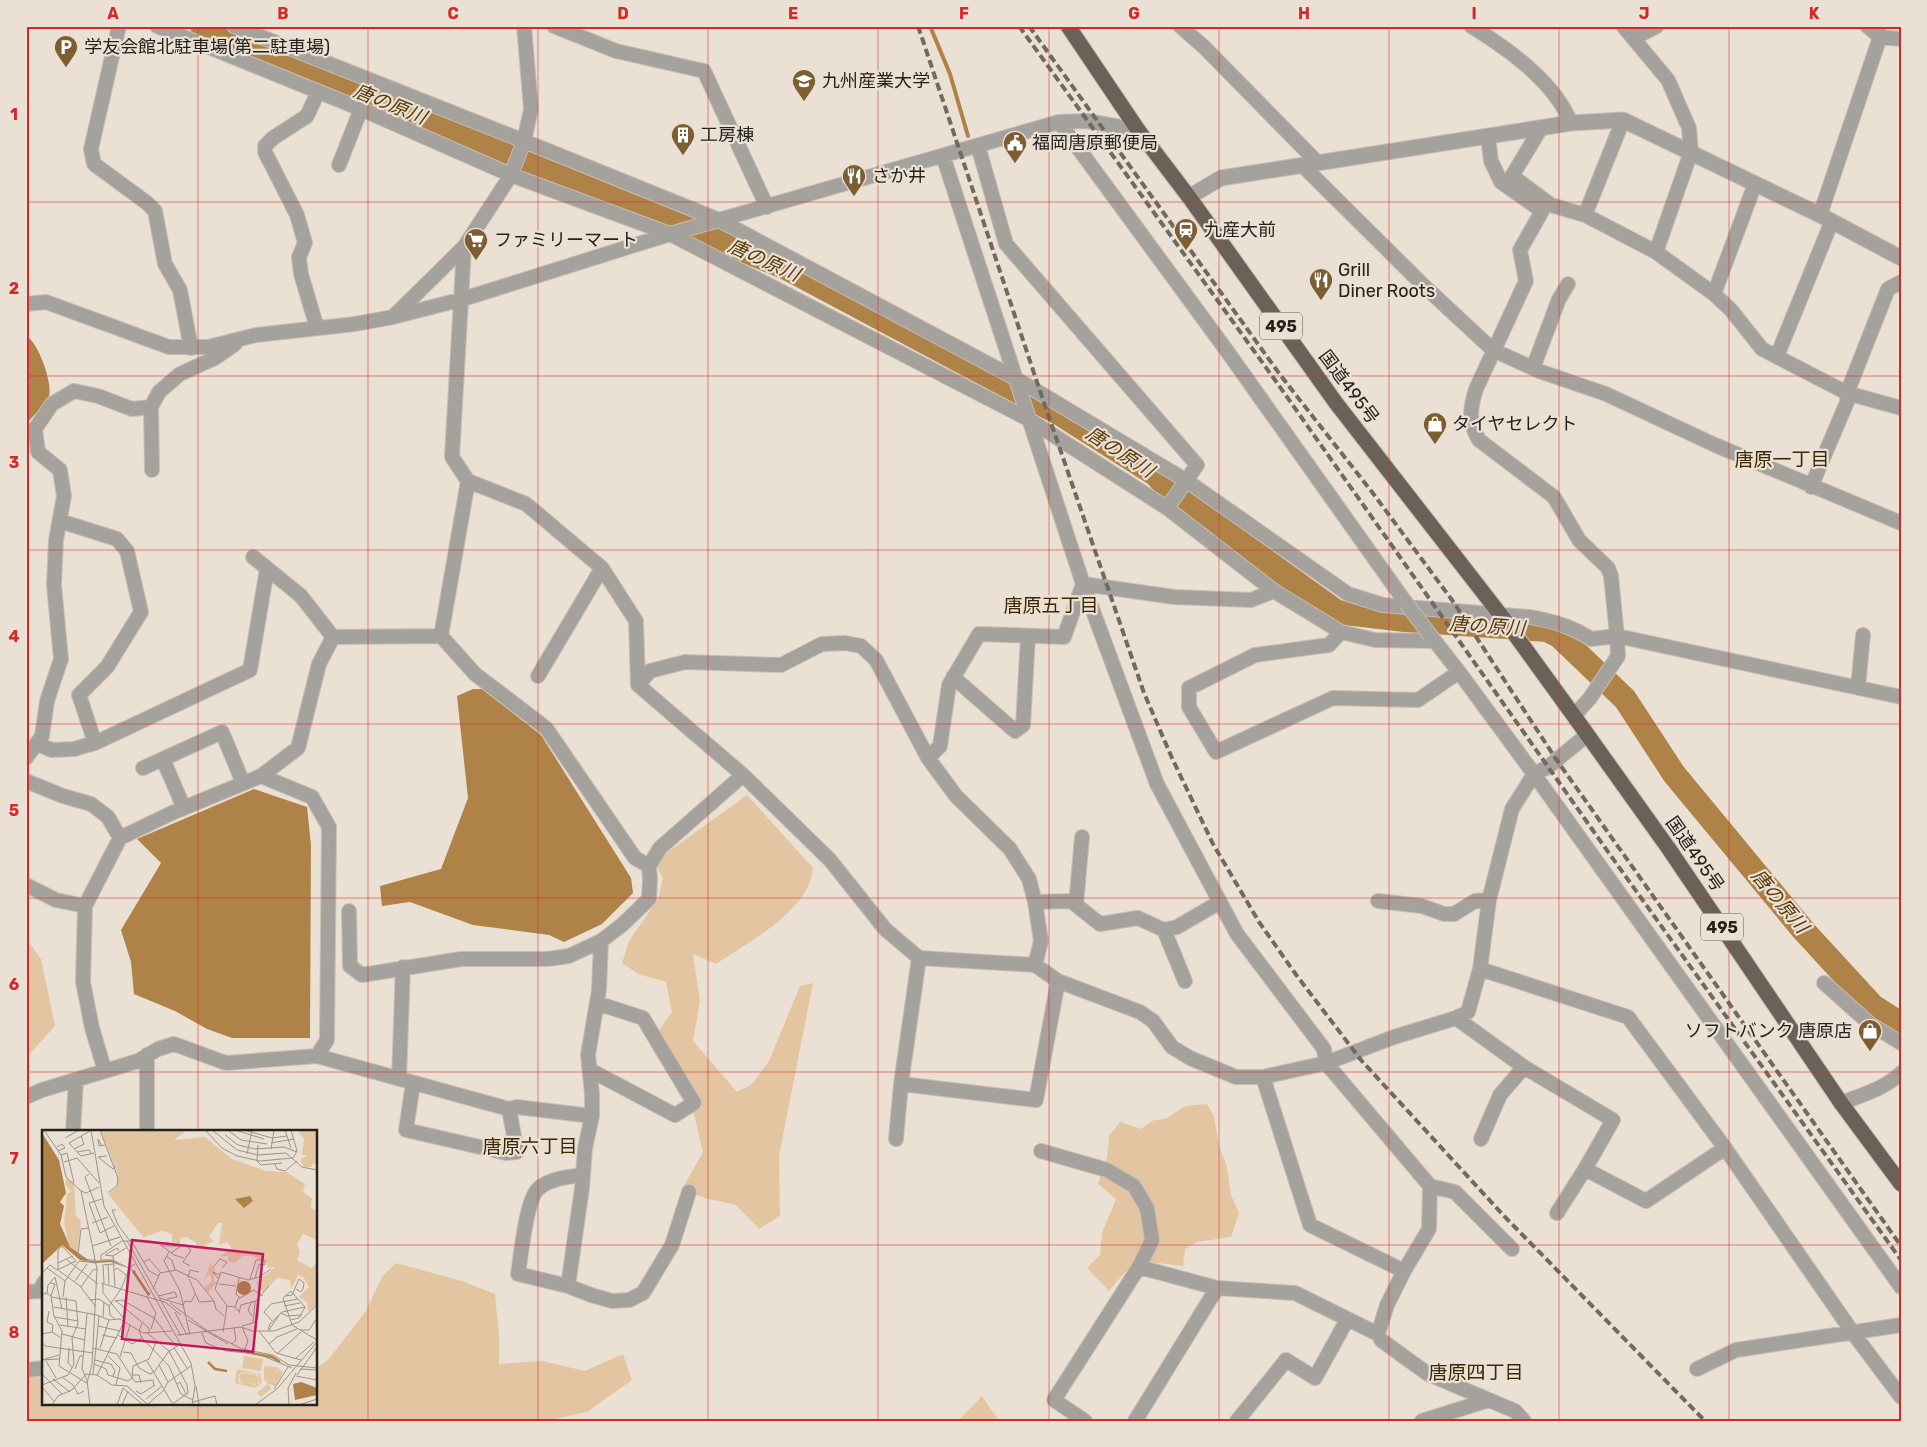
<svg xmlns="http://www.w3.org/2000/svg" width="1927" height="1447" font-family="Rubik,'Noto Sans JP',sans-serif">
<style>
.green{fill:#e3c6a1}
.water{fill:#af8348}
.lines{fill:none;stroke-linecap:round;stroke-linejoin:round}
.stream{stroke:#af8348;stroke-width:4}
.river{stroke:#af8348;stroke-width:24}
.minor-casing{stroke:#c7beb3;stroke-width:16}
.tertiary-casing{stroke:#c7beb3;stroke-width:17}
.trunk-casing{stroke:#c7beb3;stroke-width:17}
.minor{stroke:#a5a19c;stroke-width:14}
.tertiary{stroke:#a5a19c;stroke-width:15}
.trunk{stroke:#6a6259;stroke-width:15}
.rail{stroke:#706a62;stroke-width:4;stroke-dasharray:8 4;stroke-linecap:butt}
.minor-bridge-casing{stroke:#c7beb3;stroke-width:16;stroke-linecap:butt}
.minor-bridge{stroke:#a5a19c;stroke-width:14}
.grid{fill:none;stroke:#d62828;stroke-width:1;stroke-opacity:0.55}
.labels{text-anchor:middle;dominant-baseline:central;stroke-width:4.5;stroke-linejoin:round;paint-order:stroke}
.shield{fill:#eae0d4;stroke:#605b54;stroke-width:1}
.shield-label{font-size:16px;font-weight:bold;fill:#25221d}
.poi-label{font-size:18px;fill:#25221d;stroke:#eae0d4;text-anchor:start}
.street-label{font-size:18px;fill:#25221d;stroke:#eae0d4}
.water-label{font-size:19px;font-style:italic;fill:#573907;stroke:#eae0d4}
.neighbourhood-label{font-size:19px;fill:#3e2703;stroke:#eae0d4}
.inset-river{fill:none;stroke:#af8348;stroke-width:2.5}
.inset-road{fill:none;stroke:#9b948b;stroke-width:1}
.view{fill:#c2185b;fill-opacity:0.15;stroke:#c2185b;stroke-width:2.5}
.inset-edge{fill:none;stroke:#25221d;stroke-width:2.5}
.neatline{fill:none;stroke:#d62828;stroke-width:2}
.grid-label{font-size:16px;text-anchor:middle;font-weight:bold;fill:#d62828}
</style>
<rect width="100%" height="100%" fill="#eae0d4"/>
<path class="green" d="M747 795 813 868C810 910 748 943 716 964L693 954 700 1001 693 1041 737 1092 752 1084 769 1061 800 986 813 983 779 1156 780 1216 759 1229 736 1205 704 1198 682 1189 703 1152 695 1118 681 1072 661 1057 660 1029 672 1012 666 982 638 974 622 963 629 941 658 899 663 878 654 862Z
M26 938 41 959 55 1026 26 1058Z
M1207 1104 1214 1116 1219 1146 1227 1167 1231 1195 1239 1213 1231 1237 1197 1242 1185 1249 1183 1266 1150 1262 1124 1273 1109 1291 1087 1268 1100 1255 1102 1233 1116 1199 1098 1184 1107 1157 1109 1136 1120 1122 1141 1129 1152 1121 1167 1118 1185 1106Z
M396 1263 462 1281 495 1294 499 1335V1364L542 1361 585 1371 623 1354 632 1380 587 1412 546 1421H26V1359L39 1376 44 1374V1403H143C155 1410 186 1406 201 1406L203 1403H316V1368L328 1360 366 1311 382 1277Z
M982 1396 999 1421H958Z"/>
<path class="water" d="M26 336C38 341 53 384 49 396 47 405 36 412 30 420H26Z
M473 689H482L541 735 631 878 633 893 602 924 564 942 549 935 473 925 410 902 382 906 380 886 441 869 468 798 457 696Z
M254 789 307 807 311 845 310 1038H232L207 1029 175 1011 134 994 131 962 121 930 161 863 137 839Z"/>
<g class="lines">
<path class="stream" d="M930 26 950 74 968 136"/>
<path class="river" d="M202 26 786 268 1062 415 1155 474 1165 485 1183 497 1251 550 1337 612 1405 620 1547 630 1559 636 1625 699 1674 774 1804 931 1873 1006 1901 1024"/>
<g class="minor-casing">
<path id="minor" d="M119 26 91 149 94 164 147 203 155 211 165 264 180 290 191 348
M157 26 361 109 511 175 670 234 1028 419 1167 508 1274 591
M234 26 524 141 719 220 1015 378 1187 481 1348 594 1383 605 1530 617C1552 621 1571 626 1591 639L1617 636 1611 576 1608 568 1579 540 1554 497 1479 440C1468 422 1470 408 1476 389L1526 281 1520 250 1542 211 1501 182 1491 161 1488 137
M554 26 616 51 704 71 767 207
M1180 26 1204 47 1318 163
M1471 26C1508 49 1554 81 1571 123
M1623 26 1668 80 1689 128 1691 152 1656 252
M1867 26 1880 37 1901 39
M1634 38 1657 26
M1059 122 1227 351 1406 603
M1541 128 1512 176 1551 205 1585 215 1656 252 1714 294 1731 310 1762 349 1847 393 1901 408
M978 146 1006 244 1197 465 1167 508
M943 156 1083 584 1157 784 1237 934 1324 1049 1326 1063 1430 1186 1429 1229 1404 1271 1387 1305 1378 1334
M339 165 361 109
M1303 166 1423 285 1493 350 1539 371 1606 394 1715 445 1901 523
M1585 215 1623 120
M1820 215 1880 37 1877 26
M464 247 452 457 468 481 526 504 602 568 636 621 638 685 743 775 830 860 885 929 919 958 1035 965 1058 981 1140 1012 1153 1021 1172 1047 1190 1058 1236 1077H1263L1326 1063 1394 1037 1456 1018 1468 1012 1480 969 1489 900 1512 809 1534 774 1548 767 1587 735
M1714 294 1755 184
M26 304 46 302 169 347H208L256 335 355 324 393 317 463 299 670 234 1059 122 1087 121 1138 130
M394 316 464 247 511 175 524 141 531 109 524 26
M317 328 301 274 299 257 305 243 297 215 265 152V146L273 138 307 116 318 92
M1777 356 1832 221
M1533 368 1559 299 1568 284
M152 470 151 407 159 392 180 374 215 358 235 344
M1811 487 1847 402V393L1888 289 1901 282
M60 521 117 539 127 551 141 612 107 667 79 695 95 743
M253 557 301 596 333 637
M1083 584 1174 597 1251 600 1274 591 1341 632 1375 640 1435 641
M1341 632 1329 645 1255 655 1189 688V707L1216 752 1333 698 1418 700 1459 672
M1430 635 1459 672 1534 774 1901 1287
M441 636 468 481
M538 676 602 568
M953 677 1015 731 1023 725 1028 636
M638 685 650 671 685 662 781 665 822 644 845 643 861 646 876 660 928 758 956 796 1010 849 1029 879 1035 902 1041 941 1035 965
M1858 688 1863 635
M1574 716 1590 698 1618 656 1617 636 1901 697
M37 744 52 750 74 749 95 743 250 670 267 569
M26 758 42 736 47 701 61 659 54 585 56 540 64 496 60 470 38 452 35 429 52 404 74 391 98 396 132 409 151 407
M928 758 940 746 949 685 979 634 1064 637 1083 584
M165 764 184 808
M143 768 222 732 243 783
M261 776 312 797 329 827 327 1040 317 1056
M26 781 63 796 91 804 108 817 120 838
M649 866 660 848 743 775
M26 885 56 900 85 906 120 838 174 812 261 776 298 748 319 664 333 637
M1378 901 1422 906 1444 914H1454L1475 901 1489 900
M1035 902 1071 901 1100 924 1138 918 1164 930 1177 927 1220 902
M1076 905 1082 837
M85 906 83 982 92 1028 105 1071
M349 911 350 966 362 975 461 959H548L569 956 601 941
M1164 930 1185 981
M1480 969 1628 1017 1725 1148 1853 1333 1901 1397
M1824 983 1870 1024 1901 1043
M1456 1018 1524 1067 1613 1120 1585 1169 1646 1201 1725 1148
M590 1070 675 1115 694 1103 643 1018 606 1006 596 1007
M1263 1077 1310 1225 1404 1271
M399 1079 403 967
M413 1083 406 1130 506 1153 517 1152 509 1109
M901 1084 1036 1100 1058 981
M26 1097 42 1090 138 1061 158 1049 174 1044 226 1063 317 1056 509 1109 517 1107 592 1116V1094L588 1055 599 990 601 941 622 925 649 899 650 880 649 866 635 858 546 728 475 674 441 636 333 637
M1841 1103C1862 1095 1884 1089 1901 1073
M73 1131 76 1080
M147 1131V1055
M896 1139 901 1084 919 958
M1481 1139 1500 1095 1524 1067
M1041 1151 1107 1170 1134 1186 1147 1208 1152 1240 1139 1267 1054 1400 1085 1421
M583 1175C568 1177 551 1178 539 1188 526 1198 521 1256 518 1274L568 1286 591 1295 612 1301 629 1300 643 1293 672 1245 689 1192
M1430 1186 1455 1192 1512 1249
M1557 1213 1585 1169
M1139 1267 1217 1288 1295 1293 1378 1334 1381 1340 1428 1374 1515 1411 1524 1421
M568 1286 582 1188 585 1148 592 1116
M26 1292 40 1291 44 1282
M1697 1369 1736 1350 1901 1325
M26 1370 44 1368
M1135 1421 1217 1288
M1237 1421 1286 1360 1315 1378 1347 1320
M1422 1421 1489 1400"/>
</g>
<g class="tertiary-casing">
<path id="tertiary" d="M1189 197 1221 178 1571 123 1623 120 1820 215 1901 258"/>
</g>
<g class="trunk-casing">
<path id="trunk" d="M1068 26 1138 130 1189 197 1336 403 1503 618 1574 716 1669 849 1841 1103 1901 1184"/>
</g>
<use href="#minor" class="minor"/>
<use href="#tertiary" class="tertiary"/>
<use href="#trunk" class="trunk"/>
<path class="rail" d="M918 26 1039 388 1144 693 1172 758 1213 844 1259 922 1297 976 1361 1060 1504 1216 1705 1421
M1019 26 1275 380 1611 856 1901 1260
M1029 26 1281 376 1372 492 1452 600 1556 759 1901 1246"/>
<g class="minor-bridge-casing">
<path id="minor-bridge" d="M1406 603 1430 635"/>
</g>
<use href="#minor-bridge" class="minor-bridge"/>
</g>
<path class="grid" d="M198 26V1131M368 26V1421M538 26V1421M708 26V1421M878 26V1421M1049 26V1421M1219 26V1421M1389 26V1421M1559 26V1421M1729 26V1421M26 202H1901M26 376H1901M26 550H1901M26 724H1901M26 898H1901M26 1072H1901M26 1245H44M316 1245H1901M198 1403V1421"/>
<defs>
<g id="parking-pin" transform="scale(1.25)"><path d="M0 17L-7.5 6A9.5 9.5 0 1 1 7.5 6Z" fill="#7d5e33" stroke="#eae0d4"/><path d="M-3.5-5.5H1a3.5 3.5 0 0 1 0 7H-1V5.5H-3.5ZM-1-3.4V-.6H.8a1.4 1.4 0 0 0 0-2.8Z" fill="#fff"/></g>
<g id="university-pin" transform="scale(1.25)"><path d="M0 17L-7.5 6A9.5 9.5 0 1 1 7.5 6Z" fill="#7d5e33" stroke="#eae0d4"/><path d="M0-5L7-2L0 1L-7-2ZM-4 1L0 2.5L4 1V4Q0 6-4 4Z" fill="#fff"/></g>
<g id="building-pin" transform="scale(1.25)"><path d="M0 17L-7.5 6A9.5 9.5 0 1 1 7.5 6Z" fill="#7d5e33" stroke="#eae0d4"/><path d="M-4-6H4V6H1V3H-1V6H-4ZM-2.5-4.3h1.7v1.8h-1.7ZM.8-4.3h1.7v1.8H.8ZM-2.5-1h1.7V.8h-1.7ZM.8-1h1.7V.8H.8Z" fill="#fff"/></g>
<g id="civic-pin" transform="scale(1.25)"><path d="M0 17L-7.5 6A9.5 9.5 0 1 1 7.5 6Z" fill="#7d5e33" stroke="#eae0d4"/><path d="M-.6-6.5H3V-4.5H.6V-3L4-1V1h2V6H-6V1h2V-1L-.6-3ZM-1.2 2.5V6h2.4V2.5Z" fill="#fff"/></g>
<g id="restaurant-pin" transform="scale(1.25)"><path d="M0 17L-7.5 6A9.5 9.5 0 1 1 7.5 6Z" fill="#7d5e33" stroke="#eae0d4"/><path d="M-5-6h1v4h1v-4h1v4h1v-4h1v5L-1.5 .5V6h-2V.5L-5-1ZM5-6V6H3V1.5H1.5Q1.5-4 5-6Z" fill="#fff"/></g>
<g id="station-pin" transform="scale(1.25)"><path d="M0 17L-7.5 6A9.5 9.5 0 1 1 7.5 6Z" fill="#7d5e33" stroke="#eae0d4"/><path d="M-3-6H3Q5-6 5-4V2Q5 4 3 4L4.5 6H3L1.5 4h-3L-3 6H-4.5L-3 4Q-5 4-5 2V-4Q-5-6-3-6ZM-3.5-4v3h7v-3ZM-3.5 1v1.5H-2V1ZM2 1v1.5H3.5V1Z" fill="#fff"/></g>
<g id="supermarket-pin" transform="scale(1.25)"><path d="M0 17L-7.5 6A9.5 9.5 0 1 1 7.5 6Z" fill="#7d5e33" stroke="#eae0d4"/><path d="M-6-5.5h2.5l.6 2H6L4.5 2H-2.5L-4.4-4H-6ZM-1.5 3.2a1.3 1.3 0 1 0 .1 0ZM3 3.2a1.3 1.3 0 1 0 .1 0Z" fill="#fff"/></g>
<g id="shop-pin" transform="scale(1.25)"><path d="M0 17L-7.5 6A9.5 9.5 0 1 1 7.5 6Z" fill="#7d5e33" stroke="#eae0d4"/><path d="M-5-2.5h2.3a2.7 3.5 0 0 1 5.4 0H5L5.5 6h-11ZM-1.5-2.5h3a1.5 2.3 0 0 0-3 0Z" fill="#fff"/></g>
</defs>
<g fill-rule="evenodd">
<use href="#parking-pin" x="66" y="47"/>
<use href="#university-pin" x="804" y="81"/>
<use href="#building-pin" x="683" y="135"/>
<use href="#civic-pin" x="1015" y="143"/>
<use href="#restaurant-pin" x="854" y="176"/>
<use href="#station-pin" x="1186" y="230"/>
<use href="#supermarket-pin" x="476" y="240"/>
<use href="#restaurant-pin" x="1321" y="280"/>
<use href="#shop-pin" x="1435" y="424"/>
<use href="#shop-pin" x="1870" y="1031"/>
</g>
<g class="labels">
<g class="shield">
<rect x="1260" y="312.5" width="42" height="27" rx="4"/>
<rect x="1701" y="913.5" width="42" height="27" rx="4"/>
</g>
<g class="shield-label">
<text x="1281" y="326">495</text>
<text x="1722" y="927">495</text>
</g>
<g class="poi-label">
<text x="84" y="47">学友会館北駐車場(第二駐車場)</text>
<text x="822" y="81">九州産業大学</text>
<text x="700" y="135">工房棟</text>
<text x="1032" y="143">福岡唐原郵便局</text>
<text x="872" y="176">さか井</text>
<text x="1204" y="230">九産大前</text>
<text x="494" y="240">ファミリーマート</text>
<text x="1338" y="270">Grill<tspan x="1338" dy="21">Diner Roots</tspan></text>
<text x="1452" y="424">タイヤセレクト</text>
<text x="1852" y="1031" text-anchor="end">ソフトバンク 唐原店</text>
</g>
<g class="street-label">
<text transform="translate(1349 387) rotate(53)">国道495号</text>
<text transform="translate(1695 854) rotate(55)">国道495号</text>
</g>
<g class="water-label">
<text transform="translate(390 104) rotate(22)">唐の原川</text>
<text transform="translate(764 260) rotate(24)">唐の原川</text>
<text transform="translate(1120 452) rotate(33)">唐の原川</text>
<text transform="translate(1487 626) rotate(4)">唐の原川</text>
<text transform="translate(1780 901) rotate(50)">唐の原川</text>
</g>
<g class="neighbourhood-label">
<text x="1782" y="459">唐原一丁目</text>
<text x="1051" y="605">唐原五丁目</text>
<text x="530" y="1146">唐原六丁目</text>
<text x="1476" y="1372">唐原四丁目</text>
</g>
</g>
<g transform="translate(42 1130)">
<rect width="275" height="275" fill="#eae0d4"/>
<path d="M145 0 132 10 163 7 190 29 224 41 244 42 263 54 261 62 270 68 269 78 275 81V110L261 104 255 114 258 122 255 130 269 138 275 133V174L266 182 265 172 257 167 267 157 262 148 256 145 249 159 248 150 235 148 222 162 216 158 214 152 234 137 225 138V134L211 126H200L193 133 186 131V126H178L190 119 185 112 177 115 180 93H176L167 107 172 111 154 120V113L145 107 139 108 137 115 132 112 124 115V111L130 113V104L120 101 102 107 104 111 63 60 67 63 75 57 76 45 59 1ZM275 0V35L271 33 269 37H262L258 30 266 25H260L262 9 256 1ZM0 3 17 30 24 63 18 72 22 76 18 94 26 110 22 93 25 64 29 62 23 54 25 48 32 54 34 86 39 91 36 123 16 107ZM168 133 173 137 172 151 175 152 166 163 162 157 170 152 168 143 163 150ZM202 226 221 229 219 241 200 238ZM222 236 235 237 241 243 233 256 227 254 229 259 219 267 215 263 226 254 222 249ZM195 239 218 244 220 253 212 258 193 253ZM201 242 216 244 217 254 197 253 196 245ZM201 243 215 245 217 252 213 255 199 252 197 246Z" fill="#e3c6a1" fill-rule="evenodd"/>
<path d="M0 3 17 30 24 63 18 72 22 76 18 94 28 117 48 131 70 130 83 137 69 132 53 133 38 130 20 115 0 134ZM208 66 211 71 202 78 193 69ZM195 158a7 7 0 1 1 14 0a7 7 0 1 1-14 0ZM259 252 275 258V265L253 270 251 254Z" fill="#af8348"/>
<path class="inset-river" d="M91 141 107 165M204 222 230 227 238 232M166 232 173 239 185 241"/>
<path class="inset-road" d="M2 0 19 25 24 47 39 61 55 139 50 235 45 253M49 0 62 76 149 233 153 256 150 275M58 0 76 48 75 56 67 62M163 0 180 18 195 26 218 31 251 28M170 0 195 20 216 25 244 23 260 37 275 40M193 0 222 9M202 0 230 8 245 6M243 0 249 18M249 0 255 21 251 28M48 1 27 13 39 26 52 23M187 1 199 10 225 14M183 5 196 15 213 19 242 17 255 22M23 8 37 0M229 13 252 9M216 15 215 31 219 35 240 33M60 16 56 9 57 16 63 15M15 17 20 14 23 18 16 21M32 19 42 14 39 6M229 19 232 0M35 22 47 20 49 23M205 24 210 1M19 25 25 23 32 53M65 26 56 27 71 39 73 36M22 32 35 28 57 53M233 34 235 39 243 41 255 31M47 44 43 47 69 116M39 61 44 63 57 57M60 69 47 73 58 103 72 96M74 80H70L76 95 88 111M50 93 66 87M46 98 39 99 36 124 44 130H53M85 111 139 206M90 112 107 141 117 146M50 116 78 107M120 116H138M127 122 122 131 138 161 148 205M129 123 142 114 149 120 141 132 148 136M71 126 63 125 75 118 77 121M124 126 130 130 133 140M25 130 56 154M102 132 107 129 119 143M16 133 31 126M66 135 67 154M172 136 178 129 185 132 180 138M5 138 23 151M16 140 38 156 54 177M72 140 75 138 84 145M94 142 71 130H59V125L80 111H106L115 112 132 125 142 128M0 143 8 135 15 140 34 131 20 116 16 120V139M146 148 148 140 157 142M197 148 194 164 198 168M147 149 157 172 172 171M177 149 171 142 178 145M208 149 214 130H223V135L217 134 213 148M33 151 45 134M8 153 13 154 9 166M59 153 105 167 109 162M62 153 61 135 71 134M177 154 194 156M73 156 71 126 84 118M39 157 51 140 55 139M111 159 118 143 134 140 155 150 172 171 174 179 182 186M5 163 6 155 13 147 20 179M0 165 4 163 9 166 12 186 20 201 17 236 45 253M116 166 133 162 135 167 125 169M243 166 250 165 257 149 262 153 261 159 259 162 254 159M21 167 23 151 37 131 54 133M24 167 26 197M105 167 123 172 139 185M105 167 114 183 109 199M118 168 141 175 143 171 149 172 153 164M48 170 57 169 67 176 79 159 88 137 93 134M73 170 107 198V202M73 171 80 170 112 188 123 202M210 171 206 180 210 186M128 173 167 202 200 219 231 225 247 235 275 238M67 176 68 185 73 189M242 176 258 173M12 177 55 185 67 190 78 189 101 203 130 201M193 177 196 169 212 160 221 166M263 177 249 161 241 168 250 195 275 210M7 181 5 192 11 195 10 202M133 182 145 205M197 182 199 175 214 171M198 183 193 177 185 176 173 159 179 142 206 150 217 147 229 139M239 183 245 186 260 185M45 184 40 239 45 250 48 275M13 187 36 191M61 187 62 172M146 190 186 214M248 190 257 188 263 177M230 191 222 182 229 174 256 169M100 193 97 201 100 208 127 236 139 264 151 270M212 193 216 188 217 169M18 195 44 199M56 196 78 201M200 196 211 193 213 172 227 156M200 197 206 211 202 222M226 200 228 194 240 182 263 177M227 200 237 185M258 200H267L275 188M217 201 234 223 259 230M122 202 135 217M181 202 185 176M105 203 127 221 145 255 146 263 129 275M160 203 164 213 184 221 205 223M0 204 10 202 19 208M20 204 43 210M60 205 75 208M76 205 90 214 100 208M135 205 199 197 210 201H232L257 192 275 175M0 212 3 216 51 223M190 214 194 210 192 198M227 214 235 207 255 199M27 218 26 233 30 237M51 218 75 224 93 252 111 250 112 256M54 218 57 186M58 218 67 190M132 218 145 238M81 222 89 223 97 238 108 244 112 242M236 223 259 202M66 226 78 238 74 255M221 226 250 238M78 227 88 195M254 228 272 212M0 230 17 225M0 230 17 229M53 230 69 234 73 241 71 246M4 231 14 248M105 231 130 273M52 234 64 239 66 245 86 251 90 248M117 235 126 252M33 239 38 226H41M258 239 275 240M112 242 127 221 139 214M0 244 20 264M51 244 54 218M55 245 83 190 61 163V153M90 245H97L99 253M255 245 275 217M254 246 275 250M20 247 31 255 36 264 42 261M90 248 91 236 107 229 114 212M11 249 28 262M135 254 138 252 144 264M0 255 26 245 32 234 30 208 36 194 34 171 9 167M154 256 157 275M0 257 12 271M81 258 101 275M122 259 126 252 149 236M232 259 246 237M94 261 99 264 113 255M104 269 120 256M151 272 173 266 175 275M106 274 122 260M10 275 16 266 30 260 44 244 55 245 70 255 85 256 106 275M75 275 81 258M80 275 86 261M213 275 235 259 275 212M247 275 246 258 254 243M257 275 275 269"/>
<path class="view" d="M90 110 221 124 211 222 80 209Z"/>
<rect width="275" height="275" class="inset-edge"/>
</g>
<rect width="1927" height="1447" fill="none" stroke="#eae0d4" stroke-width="55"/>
<rect x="28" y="28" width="1872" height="1392" class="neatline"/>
<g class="grid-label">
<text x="113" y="19">A</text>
<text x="283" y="19">B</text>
<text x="453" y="19">C</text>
<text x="623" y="19">D</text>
<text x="793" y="19">E</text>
<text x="964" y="19">F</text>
<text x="1134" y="19">G</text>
<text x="1304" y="19">H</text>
<text x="1474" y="19">I</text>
<text x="1644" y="19">J</text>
<text x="1814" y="19">K</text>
<text x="14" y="120">1</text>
<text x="14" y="294">2</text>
<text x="14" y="468">3</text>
<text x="14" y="642">4</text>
<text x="14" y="816">5</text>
<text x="14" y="990">6</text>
<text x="14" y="1164">7</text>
<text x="14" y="1338">8</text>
</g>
</svg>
